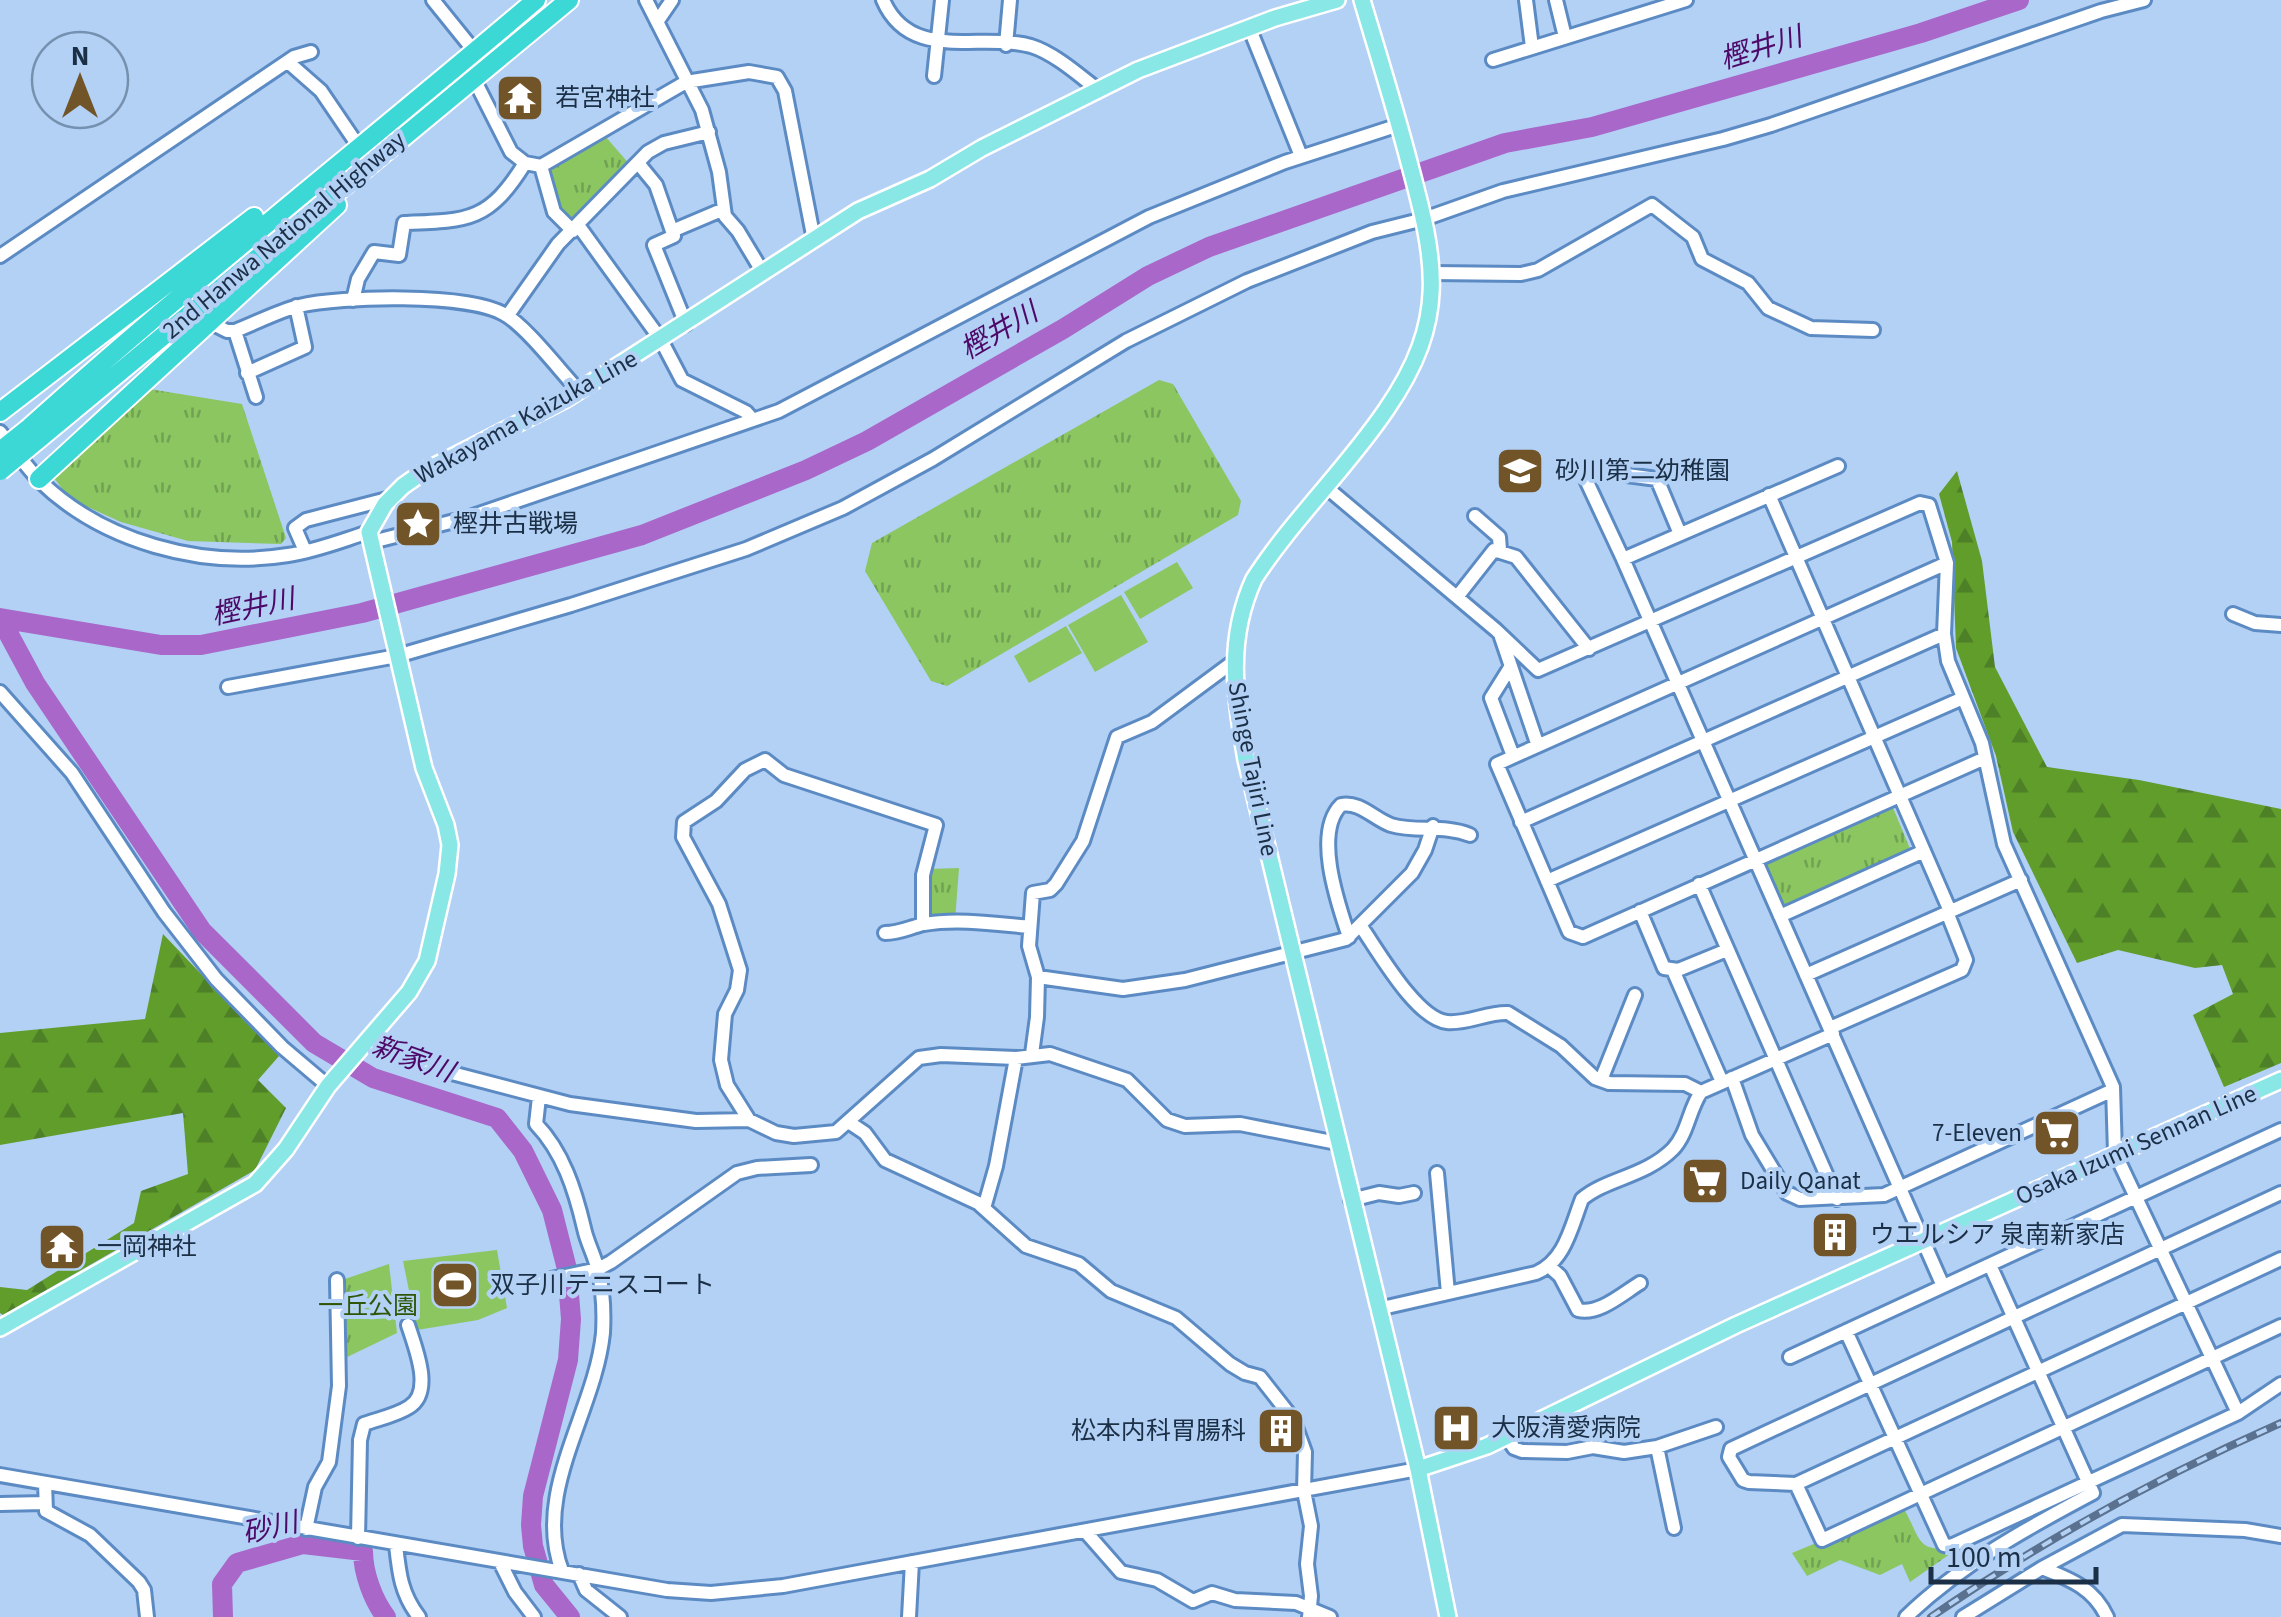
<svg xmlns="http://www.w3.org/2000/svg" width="2281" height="1617" font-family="'Source Sans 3','Noto Sans JP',sans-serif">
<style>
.grass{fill:#8bc661}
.forest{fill:url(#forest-firs)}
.park{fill:url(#park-tufts)}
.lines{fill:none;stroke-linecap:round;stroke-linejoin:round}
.river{stroke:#a967c9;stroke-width:20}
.minor-casing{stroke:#5c8bc4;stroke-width:18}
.major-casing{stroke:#fff;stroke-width:20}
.highway-casing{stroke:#fff;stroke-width:22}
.minor{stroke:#fff;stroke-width:12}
.major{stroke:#89e8e6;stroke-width:15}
.highway{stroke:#3bd8d6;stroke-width:18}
.rail-casing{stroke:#5a728f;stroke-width:8}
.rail{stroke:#b3d0f5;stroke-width:4;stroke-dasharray:11;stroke-linecap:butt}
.highway-bridge-casing{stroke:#fff;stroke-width:22;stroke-linecap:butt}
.highway-bridge{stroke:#3bd8d6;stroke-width:18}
.labels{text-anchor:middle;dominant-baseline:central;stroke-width:8;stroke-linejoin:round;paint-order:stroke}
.poi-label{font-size:25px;fill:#1b2f46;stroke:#b3d0f5;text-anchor:start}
.street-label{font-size:25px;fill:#1b2f46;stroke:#b3d0f5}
.park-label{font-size:25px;fill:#2f5606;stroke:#b3d0f5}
.water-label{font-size:28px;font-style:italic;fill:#4d0967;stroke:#b3d0f5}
</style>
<defs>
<pattern id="forest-firs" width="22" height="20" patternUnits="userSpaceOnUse" patternTransform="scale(2.5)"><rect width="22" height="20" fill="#609d2b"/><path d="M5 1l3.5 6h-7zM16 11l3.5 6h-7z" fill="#4e8027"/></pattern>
<pattern id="park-tufts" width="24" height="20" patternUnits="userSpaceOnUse" patternTransform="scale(2.5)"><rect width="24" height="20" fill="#8bc661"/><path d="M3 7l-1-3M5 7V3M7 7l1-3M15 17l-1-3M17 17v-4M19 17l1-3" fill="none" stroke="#71a152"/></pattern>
</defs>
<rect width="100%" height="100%" fill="#b3d0f5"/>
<path class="grass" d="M1177 562 1193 588 1140 619 1124 592Z
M1121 595 1148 642 1095 672 1068 625Z
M1066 626 1082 653 1029 683 1014 656Z
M497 1250 507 1308 478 1320 417 1330 403 1261Z"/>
<path class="forest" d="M1957 471 1982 561 1995 667 2047 767 2139 780 2281 809V1063L2224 1087 2193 1015 2233 994 2222 965 2195 968 2118 950 2077 963 2013 832 1996 756 1956 648 1952 542 1939 494Z
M163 934 279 1056 258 1080 286 1108 255 1170 3 1315 0 1313V1287L27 1290 134 1223 141 1191 188 1174 183 1113 0 1145V1033L145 1019Z"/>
<path class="park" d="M605 136 631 166 573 225 555 208 546 167Z
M1159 380 1173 384 1241 501 1238 515 947 686 931 681 865 571 872 543Z
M143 388 242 404 286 538 281 544 188 541 121 522 70 499 51 474Z
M1891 803 1911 851 1784 911 1761 861Z
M959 868 955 921 926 919 928 869Z
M389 1264 397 1333 343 1359 342 1280Z
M1903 1507C1923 1543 1916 1553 1960 1547L1910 1582 1902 1564 1880 1575 1840 1560 1807 1576 1792 1553Z"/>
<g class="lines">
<path class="river" d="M0 618 161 645H201L362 613 642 535 806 470 867 441 1063 329 1148 276 1209 247 1505 143 1592 127 1921 33 2019 0
M0 618 35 683 202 931 314 1043 373 1078 497 1118 523 1151 552 1210 567 1269 571 1319 568 1360 533 1496 531 1525 533 1546 544 1585 570 1617
M223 1617 222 1584 237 1563 303 1544 363 1551C363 1573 373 1600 386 1617"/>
<g class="minor-casing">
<path id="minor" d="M433 0 475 52 474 79 511 152 525 163 541 166 686 82 749 72 777 77 785 91 814 240
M646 0 702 110 719 172 725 216 738 231 762 271
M883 0C910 63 979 32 1031 46 1054 53 1079 75 1098 90
M1526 0 1532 47
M1556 0 1565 37
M657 22 672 0
M1249 27 1301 156
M1006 45 1010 0
M1493 60 1686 0
M288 62 321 91 359 147
M934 76 942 0
M638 163 656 185 672 231 674 236 654 245 686 324
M541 166 554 212 573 231
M578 225 661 340 682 380 746 412 753 420
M672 231 724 209
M0 256 294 57 311 52
M1432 273 1521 274 1538 270 1652 205 1693 237 1702 259 1748 283 1768 308 1811 328 1873 330
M353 300 358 279 374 252 399 255 404 223C469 221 489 221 525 163
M508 315 558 244 648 152 664 143 709 132
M209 322 227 331H235C256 323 278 311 299 306 341 296 467 293 504 314 526 326 560 371 579 391
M235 331 256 397
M247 373 305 347 296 306
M0 432C13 448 25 465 39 480 102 542 202 569 288 555 316 551 343 540 369 532
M1838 466 1623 559 1943 1286
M1326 487 1496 630 1538 670 1920 503 1929 505 1947 563 1944 634 1948 661 1982 743 2004 844 2113 1087 2115 1153 2238 1413
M1769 495 1950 911
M1475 516 1499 537 1500 550
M372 542 470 517 779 411 1149 217 1285 162 1399 125
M305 551 295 528 306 520 391 498
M1623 559 1587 482 1589 470 1657 479 1680 534
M1947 563 1497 764 1569 932 1583 937 1985 758
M1457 597 1494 550 1516 557 1589 649
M2233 614 2255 623 2281 625
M1501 637 1537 743
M1511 666 1491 698 1513 756
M228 687 397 656 571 605 746 549 843 508 933 459 1126 341 1247 281 1372 232 1424 219 1503 191 1723 139 1771 125 2101 11 2144 0
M0 692 72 773 164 912 216 979 282 1047 328 1086
M1521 822 1944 634
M1547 881 1963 698
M1699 884 1837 1199
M1640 911 1664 968 1678 970 1727 950
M1780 916 1924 851
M1360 925C1377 949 1416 1019 1447 1022 1468 1024 1487 1012 1508 1013L1561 1046 1595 1078 1609 1083 1685 1084 1701 1092
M885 933C900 933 910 927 924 924 958 918 997 924 1030 927
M1349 937C1338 904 1313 833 1341 805 1360 801 1374 819 1391 825 1417 833 1443 824 1470 835
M1673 970 1722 1082
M1806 975 2021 880
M1038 977 1123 989 1185 980 1346 939 1412 873 1425 850 1433 826
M1830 1028 1962 970 1966 960 1947 912
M368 1040 448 1072 570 1104 696 1121 749 1120 776 1133 794 1136 836 1132 919 1058 941 1055 1016 1058 1050 1054 1127 1080 1167 1120 1185 1126 1240 1124 1337 1143
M1032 1054 1037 1017 1038 977 1029 946 1033 893 1050 890 1056 884 1083 841 1117 737 1152 722 1233 662
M1732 1078 1752 1135 1787 1193 1800 1199 1884 1195 2113 1090
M1601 1080 1635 995
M539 1097 536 1124C563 1152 575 1190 584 1228 587 1243 595 1256 598 1271 603 1289 604 1314 603 1333 595 1412 532 1492 562 1571
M749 1120 727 1085 721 1060 725 1014 737 990 740 970 719 904 683 837 684 822 716 801 745 770 765 760 784 775 936 825 923 875V924
M850 1123 865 1133 885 1160 978 1203 1026 1246 1079 1264 1111 1291 1176 1318 1230 1364 1245 1373 1260 1377 1293 1419 1305 1452 1304 1491 1311 1526 1307 1564 1311 1596 1309 1617
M1437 1173 1448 1293
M2281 1193 1731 1449 1729 1457 1743 1480 1749 1482 1796 1484 2281 1259
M1351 1200 1379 1193 1399 1196 1414 1193
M984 1208 996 1166 1016 1058
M1550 1267 1560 1276 1578 1310C1599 1315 1622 1294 1640 1283
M542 1281 598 1269 611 1262 737 1173 757 1168 811 1165
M1378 1309 1536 1273C1565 1261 1571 1227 1582 1199 1607 1178 1645 1177 1673 1149 1688 1133 1689 1109 1701 1092L1833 1034
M1846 1331 1944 1545 1951 1546 2238 1413 2281 1384
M1790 1357 2281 1130
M1506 1436 1514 1448 1522 1451 1567 1452 1593 1447 1624 1452 1657 1447 1716 1427
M1657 1447 1674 1528
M0 1475 667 1590 711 1593 783 1586 1418 1469
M45 1483 46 1511 90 1535 139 1582 144 1590 147 1617
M1796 1484 1822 1540 2281 1326
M0 1504 44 1503
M306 1529 315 1487 329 1462 339 1386 337 1280
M1085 1531 1121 1572 1157 1580 1193 1601 1212 1593 1235 1600 1296 1603 1330 1617
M358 1538 360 1440 364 1424C378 1419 397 1415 409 1407 434 1392 415 1347 408 1325
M396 1545C399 1573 401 1594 419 1617
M500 1562 515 1592 534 1617
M2042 1568C2070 1579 2094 1588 2107 1617
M579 1574 586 1590 620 1617
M909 1617 912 1562
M1906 1617C1960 1565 2027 1528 2093 1493L1990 1265
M1963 1617 2042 1568 2122 1525 2245 1530 2281 1536"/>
</g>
<g class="major-casing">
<path id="major" d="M1362 0C1378 54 1395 108 1409 162 1436 262 1449 319 1386 410 1346 469 1293 519 1254 579 1226 640 1235 696 1246 760L1418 1469 1448 1617
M0 1328 255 1184 286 1149 328 1086 409 992 427 961 447 874 450 845 446 825 424 768 369 532 385 504 403 486 423 472 566 399 858 211 930 179 982 148 1138 70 1275 18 1337 0
M1418 1469 1487 1446 1736 1325 2281 1080"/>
</g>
<g class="highway-casing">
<path id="highway" d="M0 412 254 217
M30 427C194 279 368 143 536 0
M40 438 569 0
M39 479 337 205"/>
</g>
<use href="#minor" class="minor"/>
<use href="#major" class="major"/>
<use href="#highway" class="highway"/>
<g class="rail-casing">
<path id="rail" d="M1931 1617C2042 1541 2158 1477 2281 1423"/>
</g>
<use href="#rail" class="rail"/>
<g class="highway-bridge-casing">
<path id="highway-bridge" d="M0 451 30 427
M0 471 40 438"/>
</g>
<use href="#highway-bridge" class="highway-bridge"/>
</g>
<defs>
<g id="temple-square" transform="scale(2.5)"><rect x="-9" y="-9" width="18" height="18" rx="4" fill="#725429" stroke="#b3d0f5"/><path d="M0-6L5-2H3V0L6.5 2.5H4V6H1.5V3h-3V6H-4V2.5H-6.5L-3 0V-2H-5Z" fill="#fff"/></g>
<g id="school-square" transform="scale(2.5)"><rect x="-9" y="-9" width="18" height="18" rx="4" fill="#725429" stroke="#b3d0f5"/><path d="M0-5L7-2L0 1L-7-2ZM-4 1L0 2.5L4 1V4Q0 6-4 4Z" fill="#fff"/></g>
<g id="sight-square" transform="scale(2.5)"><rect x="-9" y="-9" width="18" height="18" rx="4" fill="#725429" stroke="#b3d0f5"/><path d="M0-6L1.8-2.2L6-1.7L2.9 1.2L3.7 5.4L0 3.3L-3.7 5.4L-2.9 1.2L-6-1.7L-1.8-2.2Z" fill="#fff"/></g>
<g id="supermarket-square" transform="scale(2.5)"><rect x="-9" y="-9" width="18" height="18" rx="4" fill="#725429" stroke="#b3d0f5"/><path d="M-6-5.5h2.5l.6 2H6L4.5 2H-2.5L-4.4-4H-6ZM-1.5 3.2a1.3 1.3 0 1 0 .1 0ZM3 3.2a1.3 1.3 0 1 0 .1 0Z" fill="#fff"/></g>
<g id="building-square" transform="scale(2.5)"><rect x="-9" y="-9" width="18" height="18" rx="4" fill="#725429" stroke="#b3d0f5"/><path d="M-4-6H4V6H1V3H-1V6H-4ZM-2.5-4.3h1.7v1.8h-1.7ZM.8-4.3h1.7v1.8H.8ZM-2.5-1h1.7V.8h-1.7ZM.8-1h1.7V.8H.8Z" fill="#fff"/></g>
<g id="stadium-square" transform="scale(2.5)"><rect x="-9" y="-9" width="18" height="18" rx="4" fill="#725429" stroke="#b3d0f5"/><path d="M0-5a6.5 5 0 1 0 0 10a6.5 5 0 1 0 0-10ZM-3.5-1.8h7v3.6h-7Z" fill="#fff"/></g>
<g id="hospital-square" transform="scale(2.5)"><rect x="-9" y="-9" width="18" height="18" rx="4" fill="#725429" stroke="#b3d0f5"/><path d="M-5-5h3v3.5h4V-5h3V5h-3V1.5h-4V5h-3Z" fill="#fff"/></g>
</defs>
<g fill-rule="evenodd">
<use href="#temple-square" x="520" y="98"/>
<use href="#school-square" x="1520" y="471"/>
<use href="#sight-square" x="418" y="524"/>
<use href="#supermarket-square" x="2057" y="1133"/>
<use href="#supermarket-square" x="1705" y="1181"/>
<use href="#building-square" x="1835" y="1235"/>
<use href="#temple-square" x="62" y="1247"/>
<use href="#stadium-square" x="455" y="1285"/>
<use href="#hospital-square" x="1456" y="1428"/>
<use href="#building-square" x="1281" y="1431"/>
</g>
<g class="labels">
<g class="poi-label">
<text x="555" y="98">若宮神社</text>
<text x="1555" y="471">砂川第二幼稚園</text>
<text x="453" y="524">樫井古戦場</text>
<text x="2022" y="1133" text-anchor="end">7-Eleven</text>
<text x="1740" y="1181">Daily Qanat</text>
<text x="1870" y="1235">ウエルシア 泉南新家店</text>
<text x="97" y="1247">一岡神社</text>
<text x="490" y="1285">双子川テニスコート</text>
<text x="1491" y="1428">大阪清愛病院</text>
<text x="1246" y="1431" text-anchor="end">松本内科胃腸科</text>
</g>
<g class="street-label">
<text transform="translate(284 235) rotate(-40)">2nd Hanwa National Highway</text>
<text transform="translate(526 417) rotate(-29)">Wakayama Kaizuka Line</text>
<text transform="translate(1253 769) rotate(79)">Shinge Tajiri Line</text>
<text transform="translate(2136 1145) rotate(-24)">Osaka Izumi Sennan Line</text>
</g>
<g class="park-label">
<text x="368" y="1306">一丘公園</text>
</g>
<g class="water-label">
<text transform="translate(1761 48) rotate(-17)">樫井川</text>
<text transform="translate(999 331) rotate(-30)">樫井川</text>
<text transform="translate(253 607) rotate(-12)">樫井川</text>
<text transform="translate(413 1059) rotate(20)">新家川</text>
<text transform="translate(270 1528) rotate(-13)">砂川</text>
</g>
</g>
<g transform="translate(80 80)"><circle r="48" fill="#b3d0f5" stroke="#7690af" stroke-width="2.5"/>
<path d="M0-8L18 38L0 25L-18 38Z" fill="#725429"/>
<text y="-15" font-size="28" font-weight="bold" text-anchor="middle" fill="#1b2f46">N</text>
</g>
<path d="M1931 1567v15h165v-15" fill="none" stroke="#1b2f46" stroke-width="5"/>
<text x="1946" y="1567" font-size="30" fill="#1b2f46" stroke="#b3d0f5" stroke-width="8" paint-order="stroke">100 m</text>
</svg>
